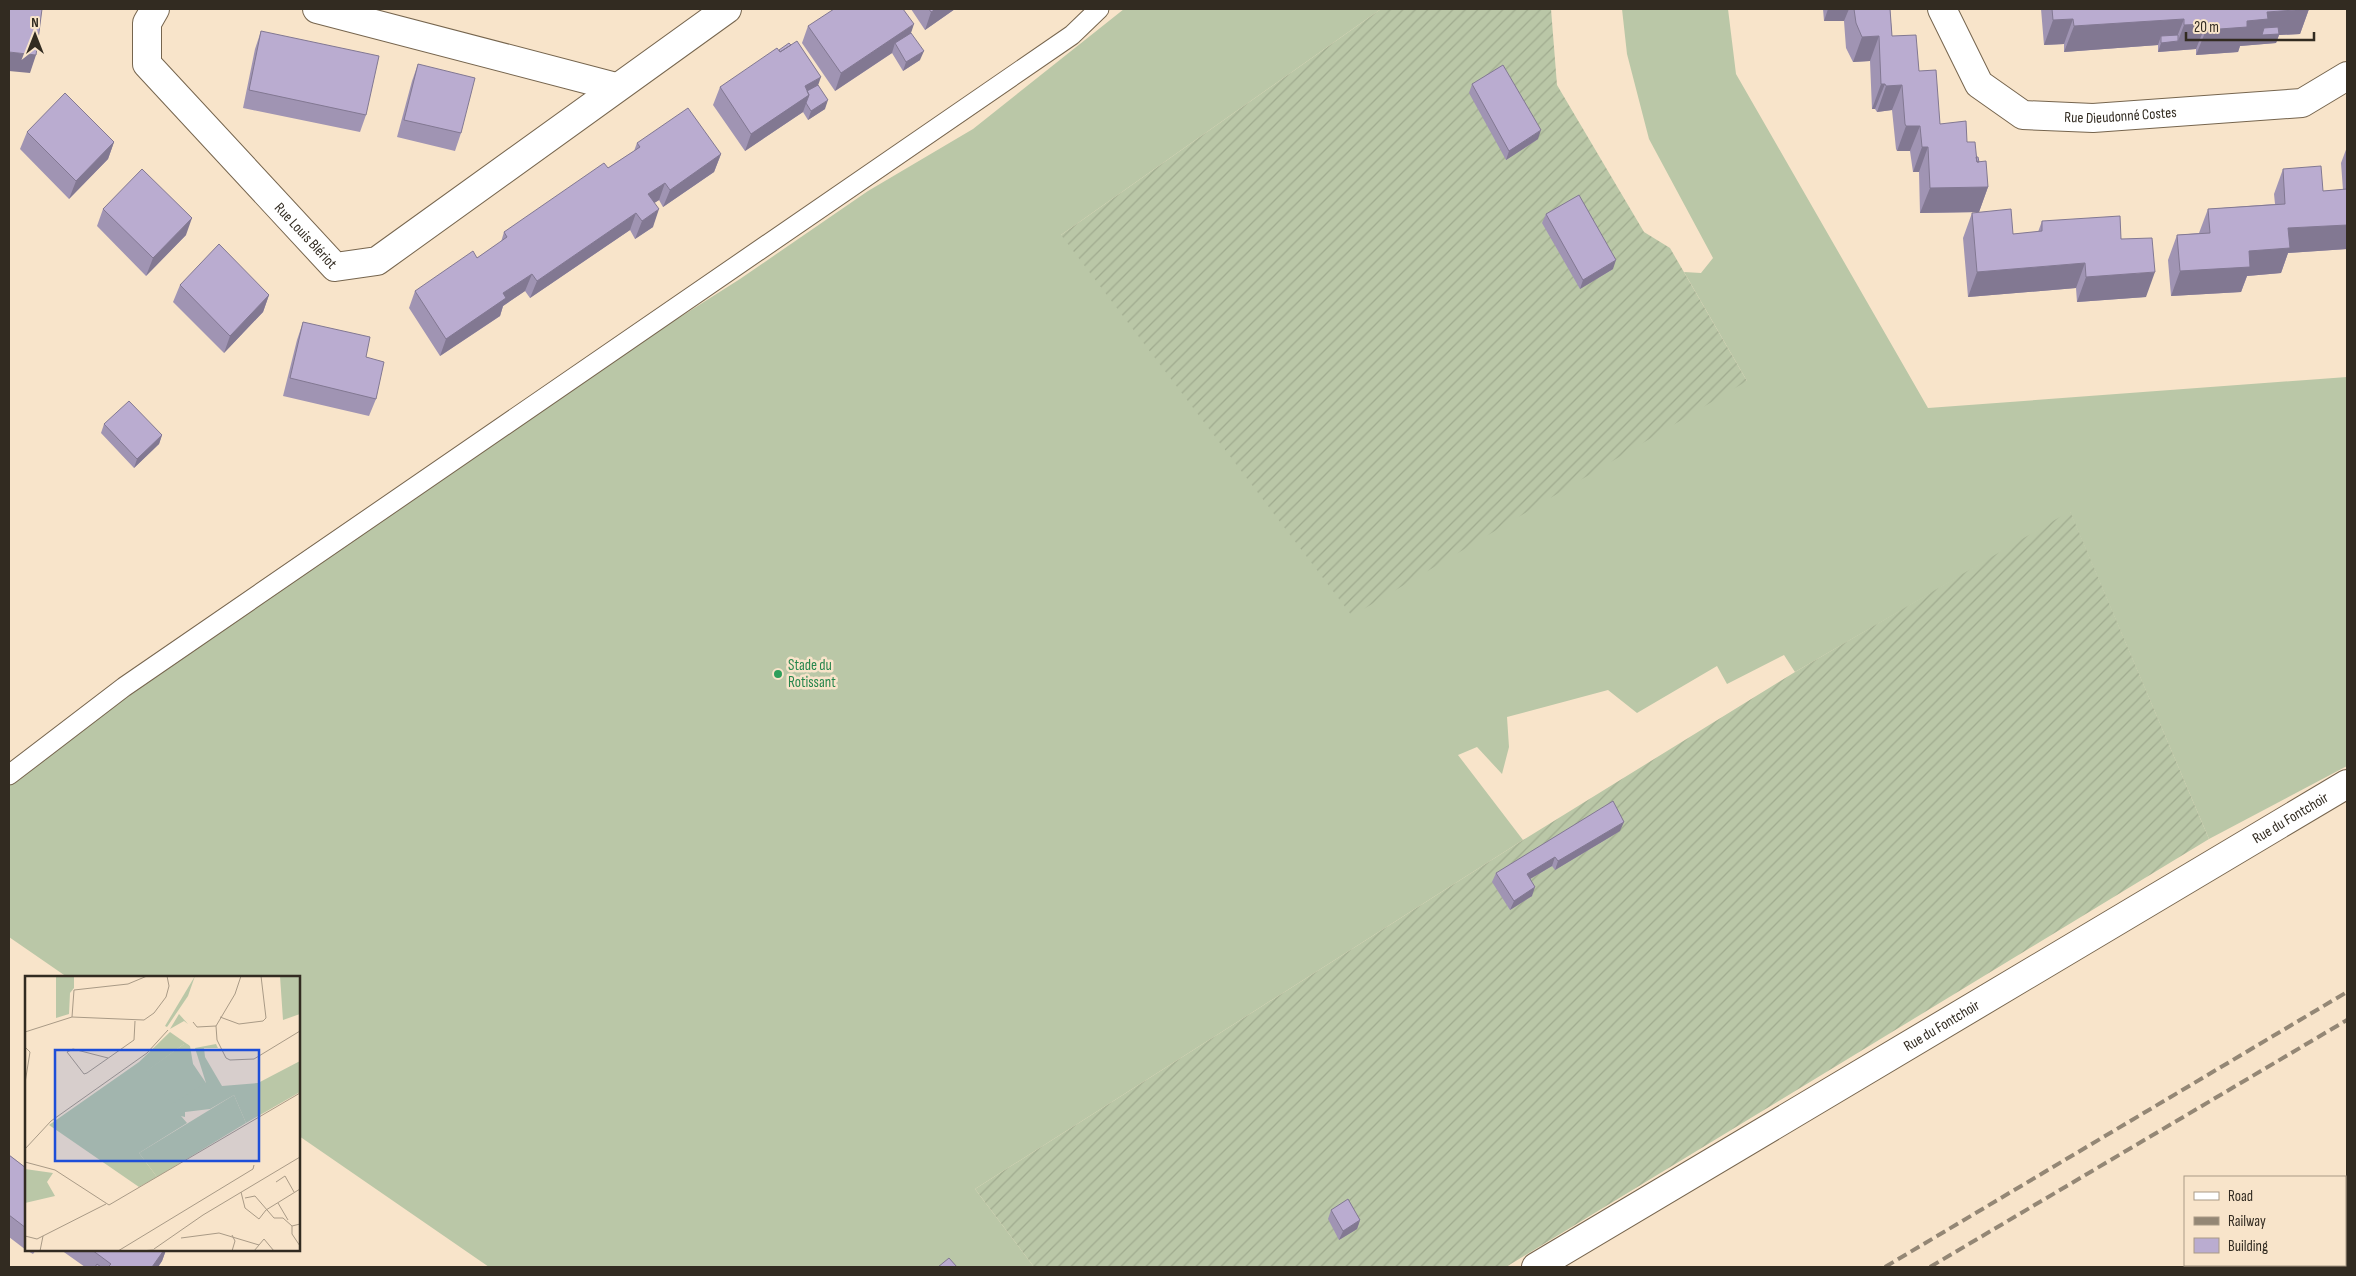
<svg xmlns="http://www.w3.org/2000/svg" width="2356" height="1276" font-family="'Sofia Sans Condensed',sans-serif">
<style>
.grass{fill:#bac7a7}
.garden{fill:url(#garden-furrows)}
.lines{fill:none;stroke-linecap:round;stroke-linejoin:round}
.lane-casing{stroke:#76654e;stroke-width:21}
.street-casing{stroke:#76654e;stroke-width:30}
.lane{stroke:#fff;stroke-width:19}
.street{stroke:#fff;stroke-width:28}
.rail{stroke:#948775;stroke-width:4;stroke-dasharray:10 5;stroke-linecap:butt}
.wall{fill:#a094b3}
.shaded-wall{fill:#827892}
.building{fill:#baacd0;stroke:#827892}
.leisure-dot{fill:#2e9e5b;stroke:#f8e4ca;stroke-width:2}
.labels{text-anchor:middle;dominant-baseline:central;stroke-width:5;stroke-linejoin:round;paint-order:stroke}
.street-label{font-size:15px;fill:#322b21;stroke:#f8e4ca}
.leisure-label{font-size:15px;fill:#27864d;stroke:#f8e4ca;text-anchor:start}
.inset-road{fill:none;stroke:#a99a86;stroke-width:1}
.view{fill:#1d4ed8;fill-opacity:0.15;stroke:#1d4ed8;stroke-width:2.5}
.inset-edge{fill:none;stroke:#322b21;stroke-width:2.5}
</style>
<defs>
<pattern id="garden-furrows" width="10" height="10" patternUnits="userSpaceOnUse" patternTransform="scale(1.25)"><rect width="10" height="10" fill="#bac7a7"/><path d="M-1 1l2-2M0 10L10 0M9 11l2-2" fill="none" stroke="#a0ab8f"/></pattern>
</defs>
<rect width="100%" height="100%" fill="#f8e4ca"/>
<path class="grass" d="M1124 9H1381L1061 235 1747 381 1684 272 1701 273 1713 258 1649 139 1627 54 1622 9H1728L1736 74 1928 408 2347 377V766L2209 839 2070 512 1795 672 1784 655 1727 684 1717 666 1637 713 1608 690 1507 717 1509 747 1502 774 1477 747 1458 755 1523 840 975 1189 1034 1267H489L299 1136V977H67L9 937V784L78 731 625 352 740 279 868 191 973 129Z"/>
<path class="garden" d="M1381 9H1551L1557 85 1644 232 1670 248 1747 381 1352 616 1061 235Z
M2070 511 2209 839 1506 1267H1034L975 1189 1523 840 1795 672Z"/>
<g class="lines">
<g class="lane-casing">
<path id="lane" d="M9 775 124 687 1072 35 1099 9"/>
</g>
<g class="street-casing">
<g id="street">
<path id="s1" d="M155 9 147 23V64L335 267 377 261 727 9"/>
<path d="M317 9 616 87"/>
<path id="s2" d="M1942 9 1979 84 2023 115 2093 118 2302 103 2347 76"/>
<path id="s3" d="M1536 1267 2347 784"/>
</g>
</g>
<use href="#lane" class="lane"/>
<use href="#street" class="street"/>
<path class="rail" d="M1885 1267 2347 992
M1930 1267 2347 1020"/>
</g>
<path class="wall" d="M911 9H955L925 30Z
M1823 9H1890L1892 36 1919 71 1940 124 1967 142 1979 162 1988 187 1979 212 1920 213 1919 172H1913L1910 151H1897L1896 149 1892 110 1877 112 1875 109H1872L1870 61 1853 62 1846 48 1844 21H1824Z
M2041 9H2309L2300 34 2279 35 2276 43 2240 46 2238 52 2196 55V49L2158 52V45L2064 52V44L2044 45Z
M808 26 911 33 920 60 903 71 892 53 835 91 802 43Z
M261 31 366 115 360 132 243 108 255 49Z
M779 50 818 85 825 109 808 120 803 112 745 151 713 105 720 87Z
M418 64 461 133 455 151 397 137 412 81Z
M1472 84 1538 139 1506 160 1469 93Z
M27 132 114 142 108 159 69 199 20 149Z
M637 143 721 154 714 172 663 207 659 200 654 203 653 227 635 239 630 230 530 298 525 291 503 306 500 316 440 356 409 308 415 291 477 258 501 242 504 232 608 168 634 151Z
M2347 147V249L2288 253 2281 273 2247 276 2241 292 2171 296 2168 260 2177 235 2199 233 2208 209 2275 204 2274 194 2283 169 2323 191 2343 190 2341 163Z
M103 209 186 235 146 276 97 226Z
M1972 213 2013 234 2038 232 2042 221 2121 239 2146 297 2077 302 2076 288 1968 297 1963 238Z
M1546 214 1613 269 1580 289 1542 223Z
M180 285 269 295 263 312 224 353 173 302Z
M303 322 366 357 376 399 369 416 283 396 297 340Z
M104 424 162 435 159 444 134 468 101 433Z
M1620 831 1555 870 1552 866 1530 879 1532 896 1510 910 1492 882 1496 873Z
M9 1155 26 1168V1250L9 1237Z
M1331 1210 1360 1220 1357 1229 1339 1240 1328 1219Z
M26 1250H36L33 1254Z
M61 1250H166L162 1261 158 1267H85Z"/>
<path class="shaded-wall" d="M936 9H955L925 30 931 12Z
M1828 9H1849L1844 21H1824Z
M2309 9 2300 34 2279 35 2276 43 2240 46 2238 52 2196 55 2206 30 2247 21 2267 12Z
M2073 19 2064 44 2044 45 2053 20Z
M2184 19 2175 42 2178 41 2184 25 2206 24 2196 49 2158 52 2161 43V36L2158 45 2064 52 2074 26Z
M914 24 908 42 895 43 892 53 835 91 841 73Z
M1879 36 1870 61 1853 62 1862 37Z
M924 51 920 60 903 71 906 62Z
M9 52 36 55 30 73 9 71Z
M821 77 815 94 808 98 803 112 745 151 751 134 805 86Z
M1881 84H1885L1875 109H1872Z
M1902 85 1892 110 1877 112 1886 86Z
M828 100 825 109 808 120 811 111Z
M1906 126H1920L1910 151H1897Z
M1541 130 1538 139 1506 160 1509 151Z
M114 142 108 159 69 199 76 181Z
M1922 147H1928L1919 172H1913Z
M721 154 714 172 663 207 670 190Z
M665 183 659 200 642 211 648 194Z
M1988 187 1979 212 1920 213 1930 188Z
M659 209 653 227 635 239 642 221Z
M636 213 630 230 530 298 537 281Z
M192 218 186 235 146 276 153 258Z
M2347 225V249L2288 253 2281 273 2247 276 2241 292 2171 296 2180 271 2288 228Z
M1616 260 1613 269 1580 289 1583 280Z
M2085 263 2076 288 1968 297 1977 272Z
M2155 272 2146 297 2077 302 2086 277Z
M532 274 525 291 503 306 500 316 440 356 446 339 503 293Z
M269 295 263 312 224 353 230 336Z
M162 435 159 444 134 468 137 459Z
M1624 822 1620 831 1555 870 1558 861Z
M1555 857 1552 866 1523 883 1527 874Z
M1535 887 1532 896 1510 910 1514 901Z
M1360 1220 1357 1229 1339 1240 1343 1231Z
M164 1250H166L162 1261 158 1267H152Z"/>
<path class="building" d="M9 9H42L36 55 9 52Z
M834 9H903L914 24 841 73 808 26Z
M929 9H936L931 12Z
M1854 9H1890L1892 36 1916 35 1919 71 1936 70 1940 124 1966 121 1967 142H1975L1977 162 1986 161 1988 187 1930 188 1928 147H1922L1920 126H1906L1905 124 1902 85 1886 86 1885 84H1881L1879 36 1862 37 1856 23Z
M2052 9H2309L2267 12 2268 19 2247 21V27L2206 30V24L2184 25V19L2074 26 2073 19 2053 20Z
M2278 27 2279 34 2262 35 2264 28Z
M261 31 379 56 366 115 249 90Z
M911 33 924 51 906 62 895 43Z
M2178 35V41L2161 43V36Z
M797 41 821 77 805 86 809 95 751 134 720 87 777 48 780 52Z
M789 43 791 45 780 52 779 50Z
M418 64 475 78 461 133 404 120Z
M1503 65 1541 130 1509 151 1472 84Z
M818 85 828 100 811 111 806 103 809 95 807 91Z
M65 93 114 142 76 181 27 132Z
M688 108 721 154 670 190 665 183 648 194 659 209 642 221 636 213 537 281 532 274 503 293 506 298 446 339 415 291 473 251 477 258 507 237 504 232 604 163 608 168 640 147 637 143Z
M1976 157H1978L1979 162H1977Z
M2321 166 2323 191 2347 189V225L2288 228 2290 248 2249 251 2250 267 2180 271 2177 235 2210 233 2208 209 2285 204 2283 169Z
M142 169 192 218 153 258 103 209Z
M1579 195 1616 260 1583 280 1546 214Z
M2011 209 2013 234 2042 231V221L2120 216 2121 239 2152 238 2155 272 2086 277 2085 263 1977 272 1972 213Z
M219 244 269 295 230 336 180 285Z
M303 322 370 337 366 357 384 362 376 399 290 378Z
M129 401 162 435 137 459 104 424Z
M1613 801 1624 822 1558 861 1555 857 1527 874 1535 887 1514 901 1496 873Z
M9 1155 26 1168V1228L9 1215Z
M1348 1199 1360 1220 1343 1231 1331 1210Z
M92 1250H164L152 1267H108L111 1264Z
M949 1258 957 1267H938Z
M97 1264 101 1267H95Z"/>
<circle class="leisure-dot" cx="778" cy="674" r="5"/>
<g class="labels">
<g class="street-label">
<text stroke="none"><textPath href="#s2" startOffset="235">Rue Dieudonné Costes</textPath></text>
<text stroke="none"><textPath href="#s1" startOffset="291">Rue Louis Blériot</textPath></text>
<text stroke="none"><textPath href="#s3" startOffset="878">Rue du Fontchoir</textPath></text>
<text stroke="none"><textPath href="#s3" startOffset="472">Rue du Fontchoir</textPath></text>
</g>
<g class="leisure-label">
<text x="788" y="665">Stade du<tspan x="788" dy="17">Rotissant</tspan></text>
</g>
</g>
<g transform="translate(25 976)">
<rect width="275" height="275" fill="#f8e4ca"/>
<path d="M170 0 163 20 142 51 140 50ZM255 0H275V38L258 44ZM154 38 163 48 159 45 145 53ZM145 56 165 70 168 88 164 89 159 68 122 95 181 107 170 72 191 68 193 72H179L180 81 197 110 233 107 275 85V116L221 147 209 119 185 133 160 136V141L156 140 162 147 114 177 132 201 114 211 24 149 114 86ZM0 193 28 197 22 206 30 220 0 227Z" fill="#bac7a7"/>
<path d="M31 0H49V12L45 17 44 38 31 42ZM159 68 164 69V82L181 107 147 128 121 95ZM209 119 221 147 132 201 114 177Z" fill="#bac7a7"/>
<path class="inset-road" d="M216 0 210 18 191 50 192 64 201 82 205 84 229 83 275 55M47 41 49 14 103 8 122 0M195 41 214 48 238 45 241 42 236 0M168 46 172 51 191 50M0 56 47 41 119 44 129 37 141 21 144 10 142 0M0 71 5 76 0 107M83 82 48 73 42 76 59 98 62 97 109 64 110 45M0 173 26 145 122 77 143 54M0 186 30 194 84 229 275 117M251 206 260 200 269 216M216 216 220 232 234 243 241 234 275 213M220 222 230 220 249 242H258L267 250M253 227 263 244M275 248 267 250V258L275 270M207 259 210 265 207 275M0 260 12 263 81 228M156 262 194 257 234 269M129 273 178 239 275 181M15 275 18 260M93 275 228 193 229 189M114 275 129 274M229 275 239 263 249 275"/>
<path class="view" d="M30 74H234V185H30Z"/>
<rect width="275" height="275" class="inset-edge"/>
</g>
<rect width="2356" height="1276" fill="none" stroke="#322b21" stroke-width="20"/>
<rect x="2184" y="1176" width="162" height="90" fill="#f8e4ca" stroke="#a99a86"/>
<rect x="2194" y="1192" width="25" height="8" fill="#ffffff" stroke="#a99a86"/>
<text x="2228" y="1201" font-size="15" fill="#322b21">Road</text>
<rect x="2194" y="1217" width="25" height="8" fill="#948775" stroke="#a99a86"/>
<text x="2228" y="1226" font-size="15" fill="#322b21">Railway</text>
<rect x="2194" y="1238" width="25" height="15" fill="#baacd0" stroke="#a99a86"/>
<text x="2228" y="1251" font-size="15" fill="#322b21">Building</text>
<g transform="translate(35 35)" stroke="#f8e4ca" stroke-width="4" paint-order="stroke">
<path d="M0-4L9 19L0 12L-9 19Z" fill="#322b21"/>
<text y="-8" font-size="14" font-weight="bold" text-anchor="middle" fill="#322b21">N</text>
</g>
<path d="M2186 32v8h128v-8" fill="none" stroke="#322b21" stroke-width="2.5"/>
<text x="2194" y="32" font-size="15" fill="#322b21" stroke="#f8e4ca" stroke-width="4" paint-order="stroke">20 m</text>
</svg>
